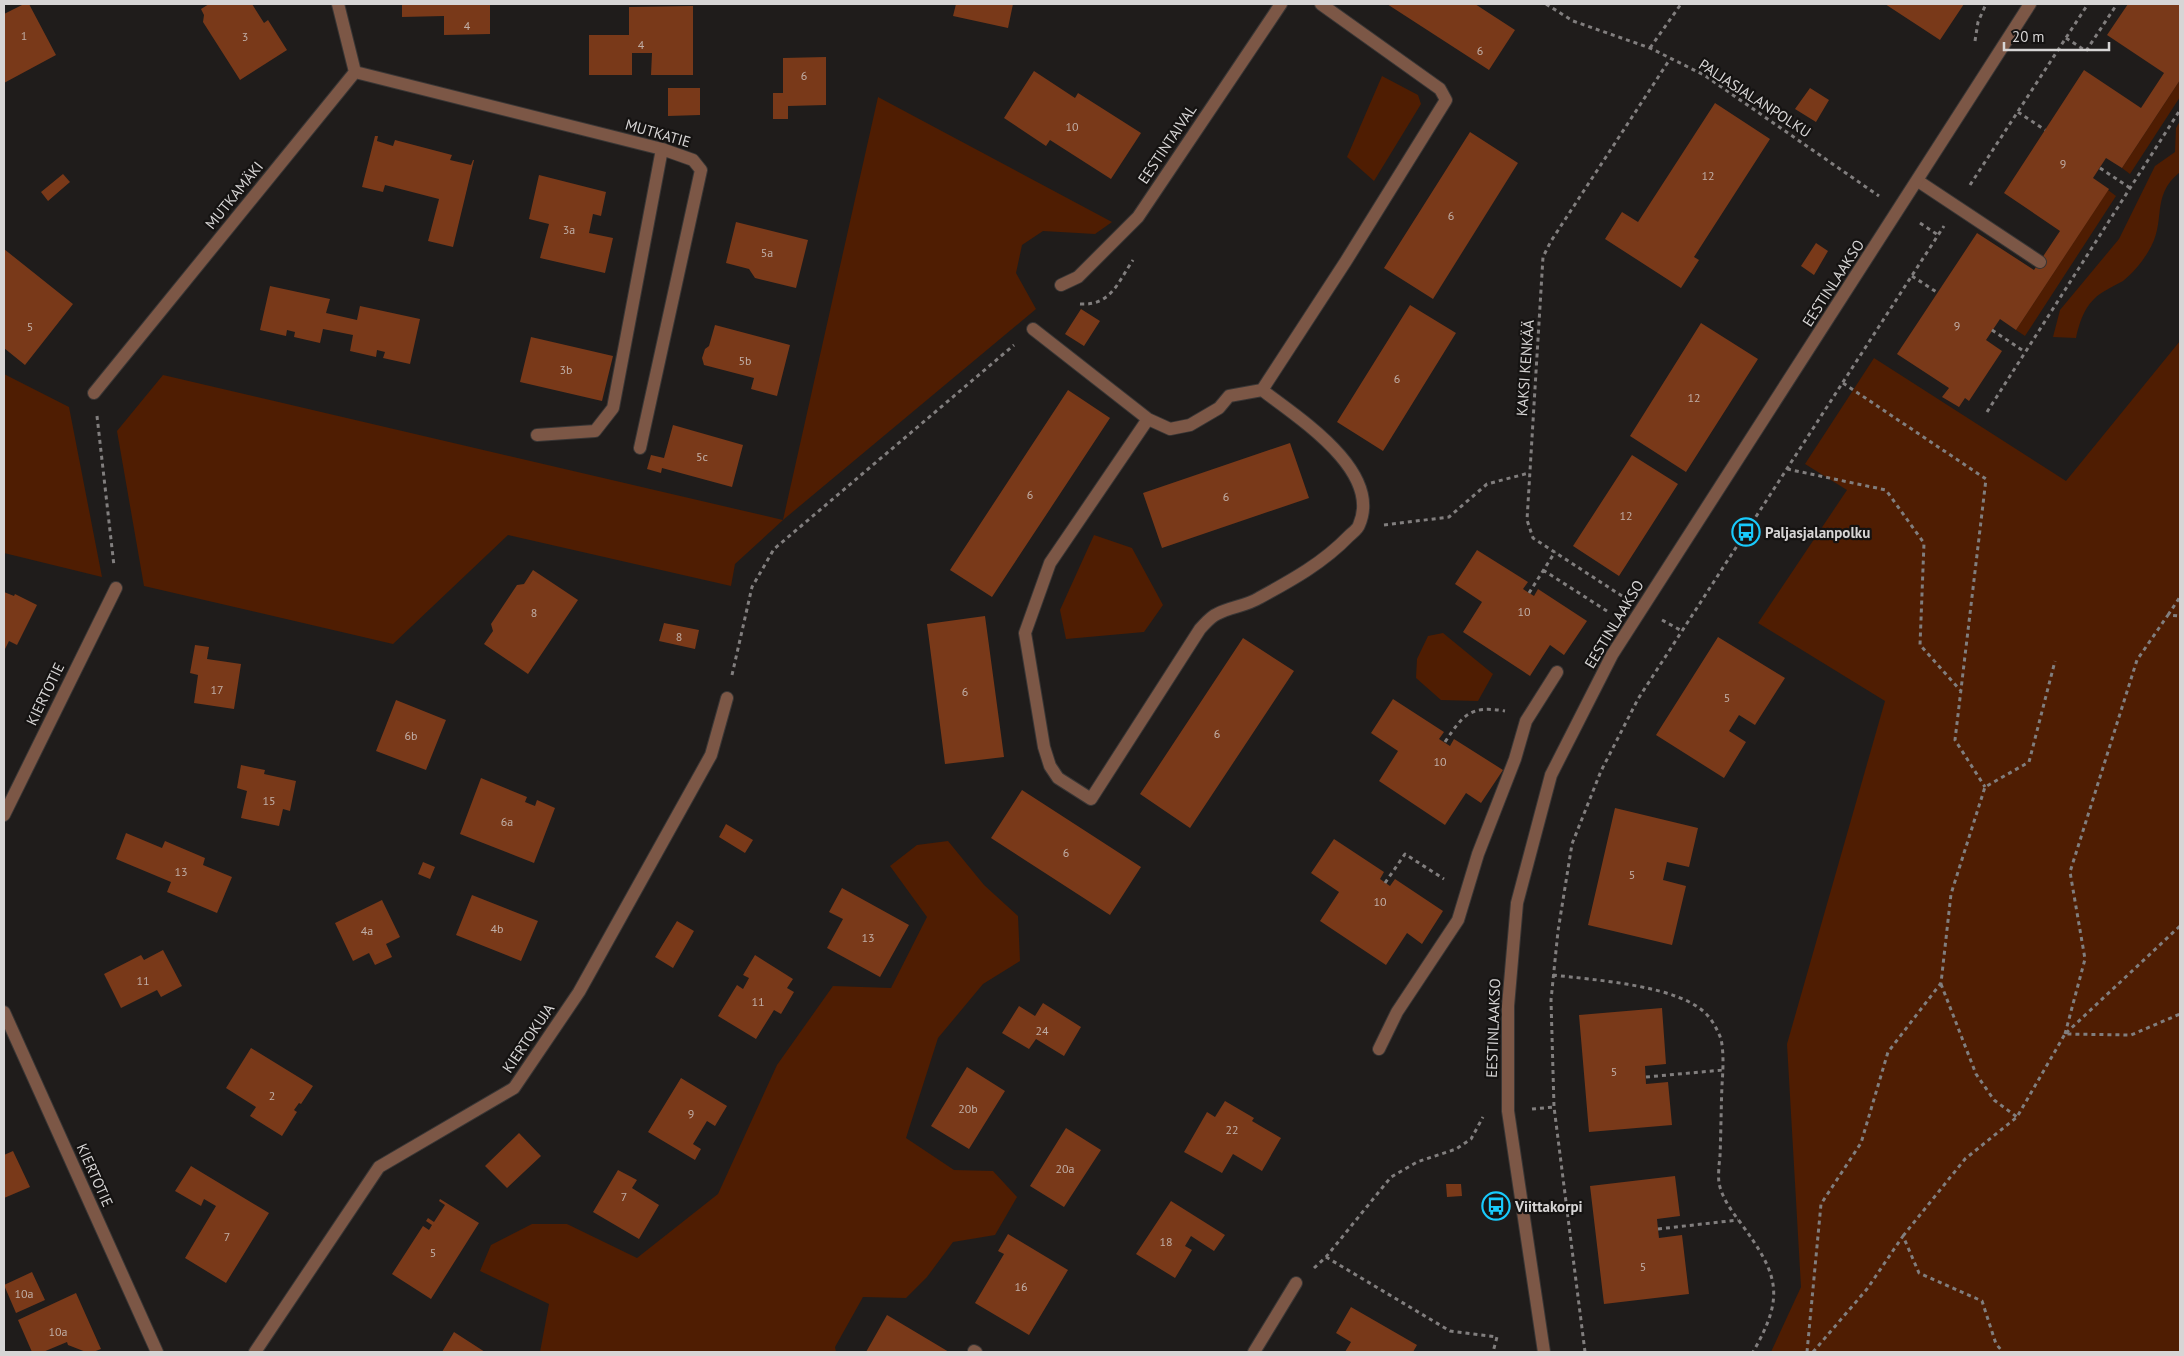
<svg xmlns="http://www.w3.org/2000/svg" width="2184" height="1356" font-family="'PT Sans',sans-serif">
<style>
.green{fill:#4f1d02}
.building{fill:#793919}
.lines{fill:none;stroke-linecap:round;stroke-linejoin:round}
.service-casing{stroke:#393635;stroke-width:14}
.minor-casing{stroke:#393635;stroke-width:14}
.tertiary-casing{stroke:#393635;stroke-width:14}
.path{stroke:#817e7e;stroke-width:3;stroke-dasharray:4 4;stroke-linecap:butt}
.service{stroke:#7c5746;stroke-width:12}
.minor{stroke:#7c5746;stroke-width:12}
.tertiary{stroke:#7c5746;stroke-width:12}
.labels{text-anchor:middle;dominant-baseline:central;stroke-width:4.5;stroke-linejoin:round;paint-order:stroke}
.number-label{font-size:12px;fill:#c0aea6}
.street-label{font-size:15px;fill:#d7d5d5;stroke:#151312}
.poi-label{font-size:15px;font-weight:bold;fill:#d7d5d5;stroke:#151312;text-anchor:start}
</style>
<rect width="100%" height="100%" fill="#1f1c1b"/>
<path class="green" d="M1382 76 1418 95 1421 104 1374 181 1347 157Z
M2180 80V97L2130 174 2122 168Z
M878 97 1112 222 1095 234 1043 231 1022 245 1016 273 1036 309 783 520 735 564 731 586 508 535 393 644 144 586 117 431 163 375 783 520Z
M2180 121V172C2149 197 2168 221 2148 252 2142 262 2133 273 2123 281 2116 285 2109 288 2103 292 2086 302 2080 320 2076 338L2053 337 2060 310 2119 239 2155 166 2175 152 2176 128Z
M2108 190 2116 196 2025 336 2016 330Z
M2180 341V1352H1771L1801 1287 1787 1044 1885 701 1758 623 1847 490 1805 464 1874 358 2066 481Z
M4 374 69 407 102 577 4 553Z
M1094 535 1132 548 1163 605 1144 632 1066 639 1060 610Z
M1443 633 1493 674 1478 701 1441 700 1416 678 1417 659 1428 636Z
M948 841 984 885 1018 916 1020 961 983 984 938 1038 906 1138 954 1170 993 1171 1017 1197 995 1235 953 1242 927 1277 906 1298 863 1297 835 1347 836 1352H540L549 1304 480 1271 491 1245 532 1224H567L637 1258 718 1194 777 1065 833 986 891 988 927 917 890 866 917 845Z"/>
<path class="building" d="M24 4H29L56 55 4 83V14Z
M209 4H252L264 23 268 20 287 50 240 80 203 22 204 15 201 9Z
M402 4H490V34L444 35V16L402 17Z
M956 4H1013L1008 28 953 16Z
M1387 4H1475L1515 30 1489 70Z
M1885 4H1964L1940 40Z
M2128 4H2180V80L2122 168 2106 158 2093 178 2109 189 2016 330 2000 319 1986 340 2002 351 1969 401 1965 398 1959 407 1942 397 1949 388 1897 354 1977 233 2034 270 2060 231 2004 193 2084 70 2141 108 2164 73 2107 35Z
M693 6V75H651L652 53H632V75H589V35H629V7Z
M826 57V105L788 106V119H773V93H783V58Z
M1034 71 1075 98 1078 93 1141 133 1111 179 1050 140 1046 146 1004 118Z
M668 88H700V115L668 116Z
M1810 88 1829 100 1816 122 1795 109Z
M1715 103 1770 139 1694 257 1699 260 1681 288 1605 239 1622 212 1638 222Z
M1470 132 1518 163 1433 299 1384 268Z
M375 136H378L377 141 393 146 395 140 452 155 450 160 471 165 473 160H474L453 247 428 241 439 199 385 185 383 192 362 187Z
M63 174 70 182 48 201 41 192Z
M539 175 606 192 601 216 593 214 589 233 613 238 605 273 540 258 549 224 529 219Z
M736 222 808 240 796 288 755 278 749 269 726 263Z
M1816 243 1828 251 1814 275 1801 266Z
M4 249 73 304 25 365 4 348Z
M270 286 330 299 326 313 357 320 360 306 420 319 410 364 383 358 385 352 377 350 376 357 350 351 353 335 323 329 320 343 294 337 295 332 287 330 286 336 260 330Z
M1410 305 1456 333 1383 451 1337 422Z
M1081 309 1100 321 1084 346 1065 334Z
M1701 323 1758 359 1686 472 1630 436Z
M715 325 790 345 777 396 751 389 754 378 704 365 702 358 705 349 709 346Z
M531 337 613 356 602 401 520 382Z
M1068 390 1110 418 992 597 950 570Z
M673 425 743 445 732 487 662 468 661 473 647 469 651 455 664 458Z
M1290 443 1309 498 1162 548 1143 493Z
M1632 455 1678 484 1619 576 1573 546Z
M1477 550 1528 582 1523 589 1534 596 1538 589 1587 621 1564 655 1550 645 1530 676 1463 632 1482 602 1455 584Z
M533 570 578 600 528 674 484 644 493 631 491 624 517 585 524 584Z
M4 592 14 596 15 594 37 605 17 645 9 641 4 651Z
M985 616 1004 757 945 764 927 624Z
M664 623 699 630 695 649 659 641Z
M1718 637 1785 678 1755 725 1739 715 1729 731 1746 742 1724 778 1656 735Z
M1243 638 1294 671 1190 828 1140 794Z
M195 645 209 647 207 659 241 664 234 709 194 703 198 675 190 673Z
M1393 699 1444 732 1439 739 1450 746 1454 739 1503 770 1481 803 1466 793 1445 825 1379 781 1398 751 1371 733Z
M396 700 446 720 426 770 376 751Z
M241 765 265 770 264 774 296 781 290 811 283 809 279 826 241 818 247 791 237 788Z
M481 778 527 797 525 802 535 806 537 800 555 808 534 863 460 834Z
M1022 790 1141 867 1110 915 991 838Z
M1615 808 1698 828 1689 867 1667 862 1663 880 1686 886 1672 945 1588 925Z
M726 824 753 840 745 853 719 837Z
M126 833 162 848 165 841 205 858 203 865 232 877 217 913 167 892 171 882 116 859Z
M1334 839 1384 872 1380 879 1390 886 1395 879 1443 911 1422 944 1407 933 1386 965 1320 921 1339 892 1311 873Z
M423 862 435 867 430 879 418 874Z
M842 888 909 925 880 977 827 948 843 919 829 912Z
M472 895 538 921 521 961 456 935Z
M382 900 400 937 386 944 392 957 375 965 369 953 353 961 335 923Z
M677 921 694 931 673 968 655 957Z
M163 950 182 986 161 997 157 990 121 1008 104 974 141 955 144 960Z
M755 955 793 979 787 988 794 992 781 1014 774 1010 756 1039 718 1016 737 985 743 989 749 978 743 975Z
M1043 1003 1081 1027 1064 1056 1036 1039 1029 1049 1002 1033 1019 1006 1035 1016Z
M1662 1008 1666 1064 1645 1066 1646 1084 1668 1082 1672 1125 1589 1132 1579 1015Z
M251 1048 313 1086 301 1104 299 1103 294 1110 297 1112 282 1136 250 1116 256 1107 226 1088Z
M967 1067 1005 1091 969 1149 931 1126Z
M681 1078 727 1106 715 1126 707 1121 693 1144 701 1149 695 1160 648 1132Z
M1225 1101 1254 1118 1252 1121 1281 1138 1262 1171 1233 1154 1222 1173 1184 1152 1207 1112 1215 1117Z
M1066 1128 1101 1150 1064 1207 1030 1186Z
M519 1133 541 1156 507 1188 485 1166Z
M13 1151 30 1187 4 1198V1155Z
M191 1166 269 1213 226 1283 185 1258 216 1206 204 1199 201 1206 175 1191Z
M618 1170 637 1180 632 1188 659 1205 639 1239 593 1212Z
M1675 1176 1680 1216 1657 1219 1658 1229 1659 1238 1682 1235 1689 1294 1604 1304 1590 1186Z
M1446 1184H1461L1462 1196 1447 1197Z
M440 1199 479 1223 431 1299 392 1274 423 1226 429 1230 432 1225 426 1221 428 1218 434 1222 445 1205 439 1201Z
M1171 1201 1225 1235 1214 1251 1191 1236 1185 1246 1192 1250 1175 1278 1136 1254Z
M1008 1234 1068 1270 1029 1335 975 1303 1004 1254 998 1251Z
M32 1272 45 1300 16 1313 4 1285Z
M76 1293 101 1349 93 1352H86L68 1345 67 1342 43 1352H32L18 1320Z
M1351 1307 1417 1345 1413 1352H1345L1351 1342 1336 1333Z
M887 1315 949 1352H866Z
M454 1332 485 1352H442Z"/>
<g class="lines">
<g class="service-casing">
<path id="service" d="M1918 181 2040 262
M1033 329 1148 419 1050 563 1025 633 1044 747 1050 766 1058 778 1091 799 1200 629C1205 624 1210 617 1217 614 1230 607 1246 606 1259 598 1292 580 1323 563 1349 536 1352 533 1358 529 1359 525 1383 471 1297 417 1262 390L1346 261 1446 100 1440 89 1321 4
M1148 419 1170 429 1190 425 1219 408 1229 396 1262 390
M1379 1049 1397 1012 1458 920 1478 854 1515 759 1526 721 1557 672
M974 1351 976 1352"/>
</g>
<g class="minor-casing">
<path id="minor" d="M355 72 662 149 693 160 701 170 640 448
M1061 285 1078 277 1138 217 1281 4
M94 393 355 72 338 4
M537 435 595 431 613 408 662 149
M4 815 116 588
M4 1012 157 1352
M255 1352 379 1167 514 1088 579 992 711 755 727 698
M1254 1352 1296 1283"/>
</g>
<g class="tertiary-casing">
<path id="tertiary" d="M1544 1352 1508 1111V1006L1517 903 1551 775 1612 655 2030 4"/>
</g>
<path class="path" d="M1546 4 1573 21 1650 48 1704 75 1879 196
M2066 38 2086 51 2117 4
M1975 41 1978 22 1986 4
M1650 48 1681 4
M2018 112 2045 130
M2100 168 2130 188
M1970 185 2088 4
M1920 223 1938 235
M1912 276 1938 293
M1080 304C1111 306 1118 282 1133 260
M1992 330 2025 352
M1843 383 1986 479 1955 740 1985 787
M1987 412 2180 110
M97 416 114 566
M1787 469 1886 490 1924 543 1920 645 1961 691
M1384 525 1449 517 1487 484 1529 473
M1543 570 1610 613
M1529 593 1555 552
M1622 596 1533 538 1527 520 1543 257 1551 241 1670 59
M2168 615 2180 597
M1662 620 1682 631
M732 675 752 587 774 549 1014 345
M1445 742C1463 715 1470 705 1505 711
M1385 883 1405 854 1444 879
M1553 975C1593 980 1682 985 1708 1016 1714 1023 1718 1031 1721 1039 1724 1053 1723 1071 1722 1085 1721 1109 1721 1133 1720 1156 1719 1165 1718 1175 1719 1183 1722 1198 1731 1210 1740 1222 1778 1274 1786 1295 1753 1352
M1941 984 1976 1074 1994 1100 2017 1117
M2066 1033 2180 926
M2065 1034 2085 959 2070 872 2137 660 2168 615 2180 616
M1646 1077 1723 1070
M1532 1109 1554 1107
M1658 1229 1738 1220
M1903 1236 1965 1159 2017 1117 2065 1034 2131 1035 2180 1014
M1326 1257 1450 1331 1497 1337 1493 1352
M1314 1268 1326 1257 1391 1177 1417 1162 1456 1149 1471 1139 1483 1117
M1585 1352 1554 1107 1551 1000 1558 931 1572 844 1601 771 1638 699 1944 226
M1807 1352 1821 1204 1861 1143 1888 1052 1941 983 1951 894 1985 787 2029 762 2055 661
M1813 1352 1867 1289 1903 1236 1919 1273 1982 1301 1996 1344 2003 1352"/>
<use href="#service" class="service"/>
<use href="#minor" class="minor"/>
<use href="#tertiary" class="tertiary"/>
</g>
<defs>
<g id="bus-ring" transform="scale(1.4375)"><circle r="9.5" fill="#151312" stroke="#19cafc" stroke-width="1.5"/><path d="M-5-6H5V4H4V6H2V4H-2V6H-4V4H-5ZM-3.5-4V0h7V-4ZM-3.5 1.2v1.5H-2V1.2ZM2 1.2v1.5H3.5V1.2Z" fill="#19cafc"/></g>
</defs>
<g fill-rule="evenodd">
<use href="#bus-ring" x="1746" y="532"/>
<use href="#bus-ring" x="1496" y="1206"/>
</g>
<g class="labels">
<g class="number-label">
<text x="467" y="25">4</text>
<text x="24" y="35">1</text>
<text x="245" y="36">3</text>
<text x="641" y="44">4</text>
<text x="1480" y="50">6</text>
<text x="804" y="75">6</text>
<text x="1072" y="126">10</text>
<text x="2063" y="163">9</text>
<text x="1708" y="175">12</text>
<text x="1451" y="215">6</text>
<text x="569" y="229">3a</text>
<text x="767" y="252">5a</text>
<text x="1957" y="325">9</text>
<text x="30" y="326">5</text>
<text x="745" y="360">5b</text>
<text x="566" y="369">3b</text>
<text x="1397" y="378">6</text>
<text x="1694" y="397">12</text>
<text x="702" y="456">5c</text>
<text x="1030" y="494">6</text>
<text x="1226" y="496">6</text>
<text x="1626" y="515">12</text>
<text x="1524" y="611">10</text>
<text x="534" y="612">8</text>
<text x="679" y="636">8</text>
<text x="217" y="689">17</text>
<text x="965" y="691">6</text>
<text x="1727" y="697">5</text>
<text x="1217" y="733">6</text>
<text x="411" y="735">6b</text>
<text x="1440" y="761">10</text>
<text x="269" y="800">15</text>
<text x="507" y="821">6a</text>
<text x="1066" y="852">6</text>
<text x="181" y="871">13</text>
<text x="1632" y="874">5</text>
<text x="1380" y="901">10</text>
<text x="497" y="928">4b</text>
<text x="367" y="930">4a</text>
<text x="868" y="937">13</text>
<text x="143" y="980">11</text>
<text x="758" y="1001">11</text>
<text x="1042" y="1030">24</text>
<text x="1614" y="1071">5</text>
<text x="272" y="1095">2</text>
<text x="968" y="1108">20b</text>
<text x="691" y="1113">9</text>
<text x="1232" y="1129">22</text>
<text x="1065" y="1168">20a</text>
<text x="624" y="1196">7</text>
<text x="227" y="1236">7</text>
<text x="1166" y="1241">18</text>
<text x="433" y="1252">5</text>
<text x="1643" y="1266">5</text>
<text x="1021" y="1286">16</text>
<text x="24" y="1293">10a</text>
<text x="58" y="1331">10a</text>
</g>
<g class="street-label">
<text transform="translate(1755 98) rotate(33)">PALJASJALANPOLKU</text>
<text transform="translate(658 133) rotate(16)">MUTKATIE</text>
<text transform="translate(1167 144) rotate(-56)">EESTINTAIVAL</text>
<text transform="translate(234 195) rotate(-51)">MUTKAMÄKI</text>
<text transform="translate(1833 283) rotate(-57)">EESTINLAAKSO</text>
<text transform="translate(1525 368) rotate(-86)">KAKSI KENKÄÄ</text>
<text transform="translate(1614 624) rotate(-59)">EESTINLAAKSO</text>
<text transform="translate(45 694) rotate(-64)">KIERTOTIE</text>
<text transform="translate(1493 1028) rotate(-88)">EESTINLAAKSO</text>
<text transform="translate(528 1038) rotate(-56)">KIERTOKUJA</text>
<text transform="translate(95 1175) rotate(66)">KIERTOTIE</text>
</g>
<g class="poi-label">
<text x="1765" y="532">Paljasjalanpolku</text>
<text x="1515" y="1206">Viittakorpi</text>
</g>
</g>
<rect width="2184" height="1356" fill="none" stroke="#d7d5d5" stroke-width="10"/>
<path d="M2004 42v8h105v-8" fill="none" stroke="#d7d5d5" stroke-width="2.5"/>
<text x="2012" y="42" font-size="15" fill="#d7d5d5" stroke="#151312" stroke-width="4" paint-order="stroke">20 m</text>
</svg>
